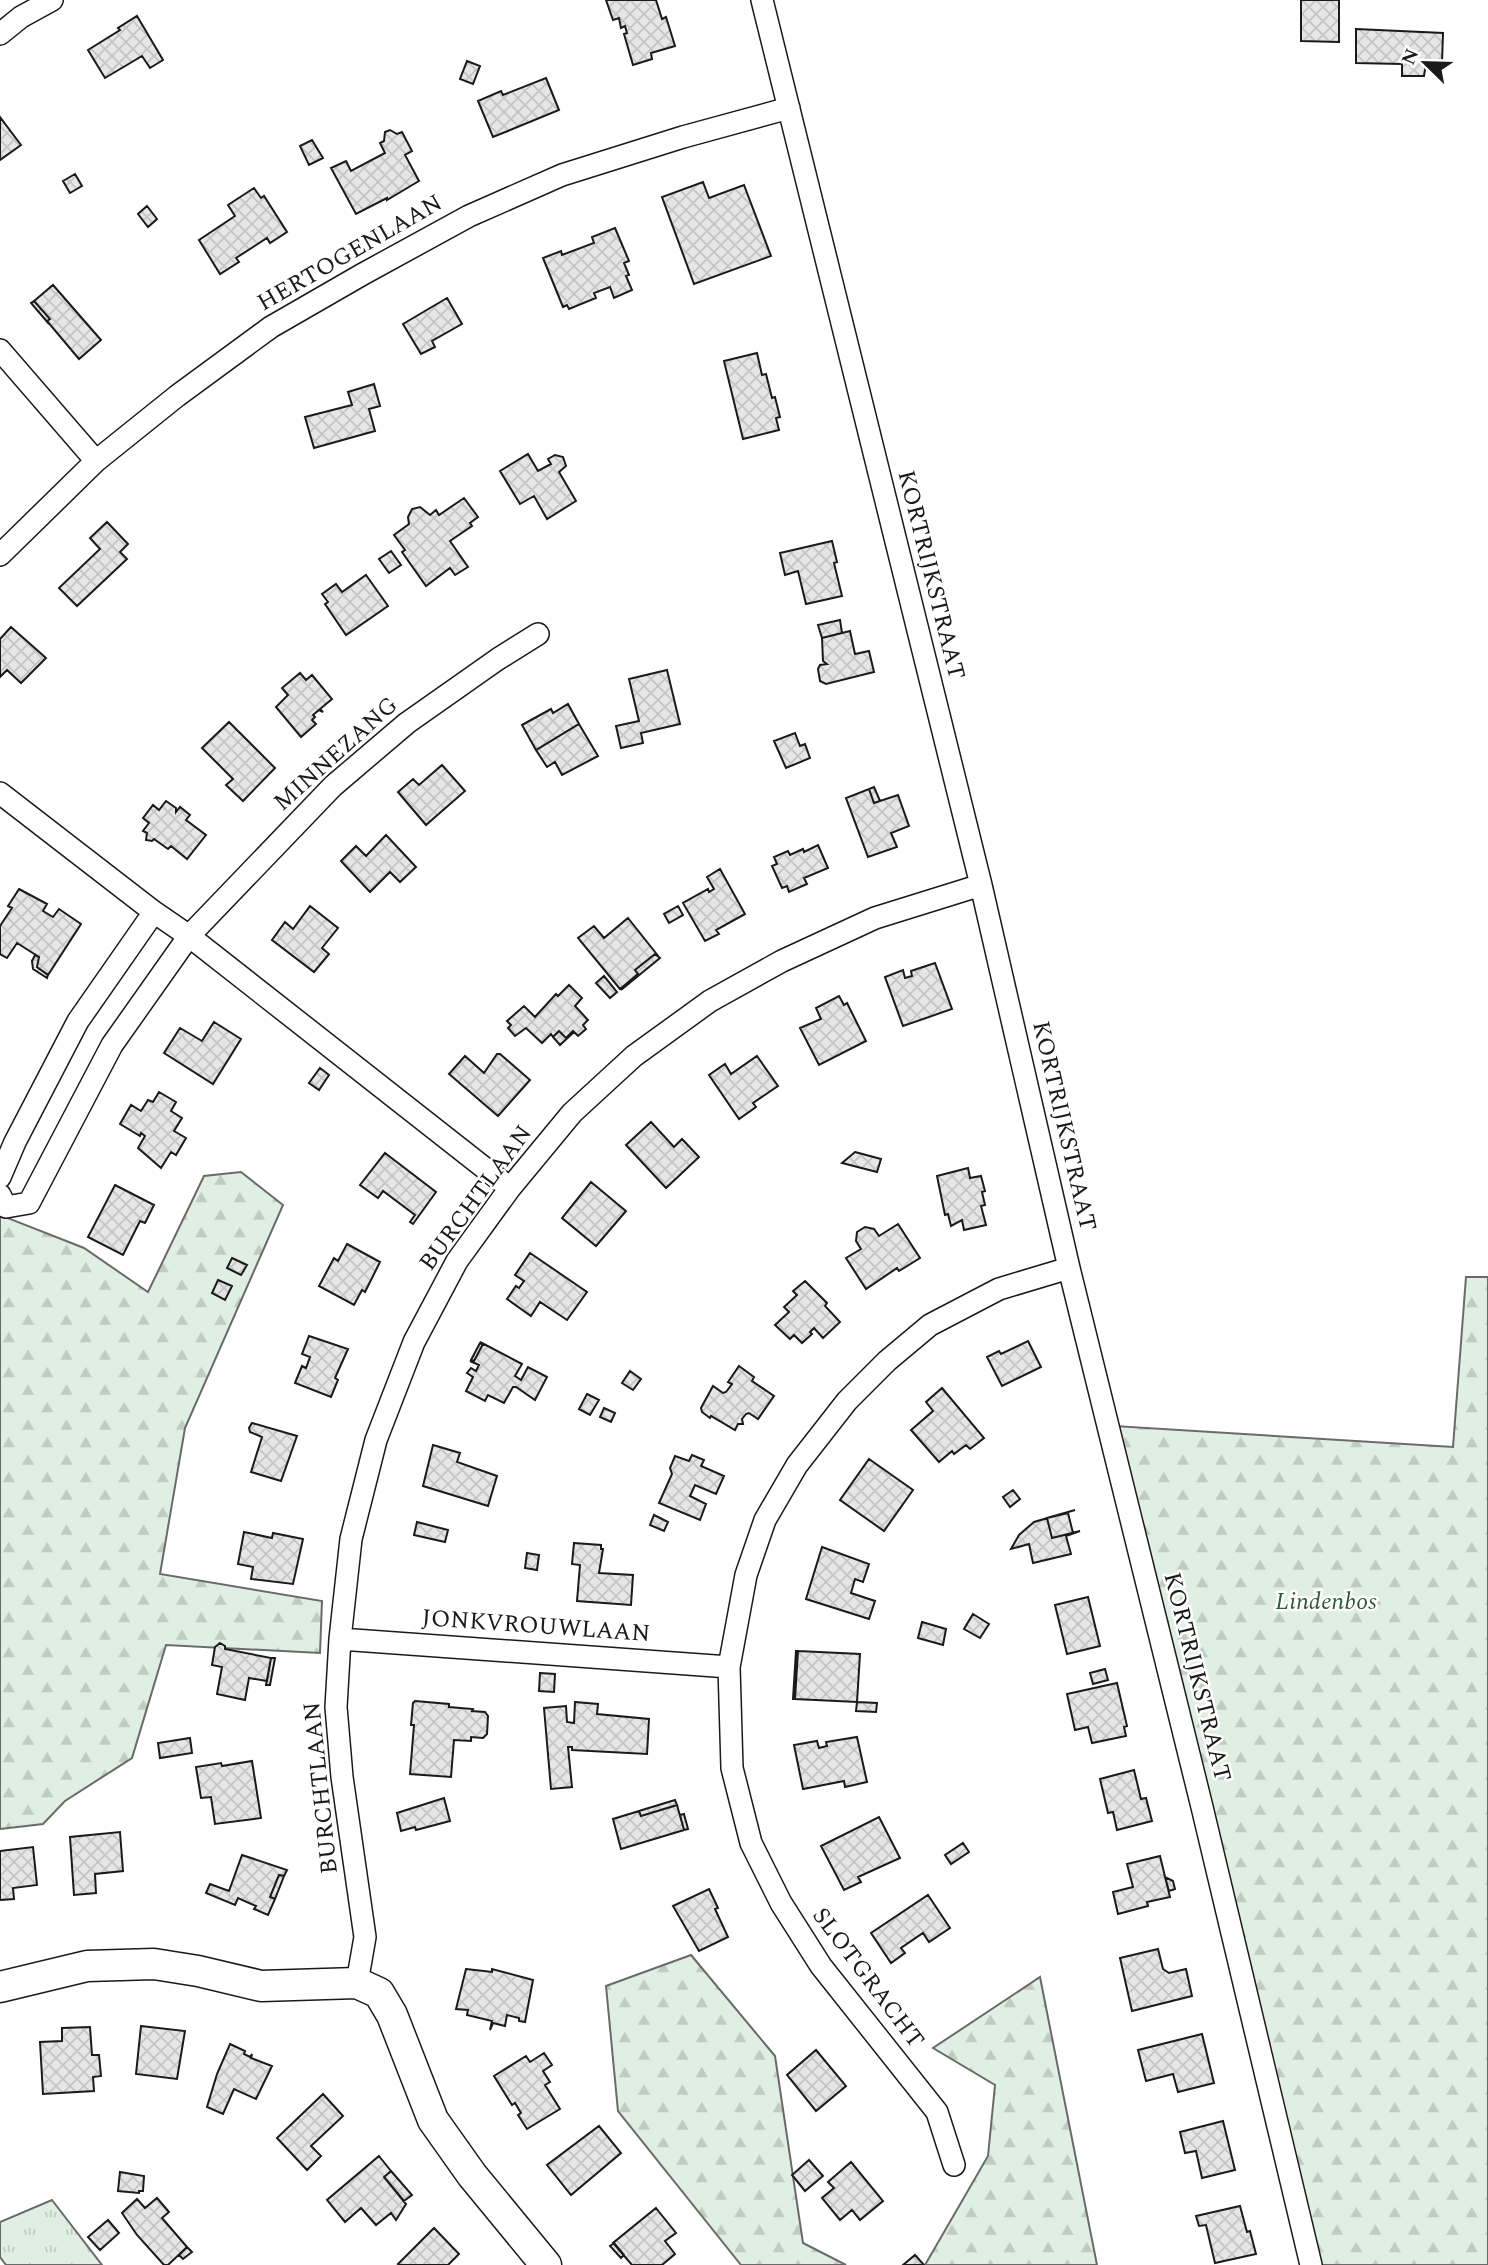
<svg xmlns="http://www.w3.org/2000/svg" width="1488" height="2265" font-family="Spectral,serif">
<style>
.grass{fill:url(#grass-tufts);stroke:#6a6a6a;stroke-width:2}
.forest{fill:url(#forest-firs);stroke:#6a6a6a;stroke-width:2}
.building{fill:url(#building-cross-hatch);stroke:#1a1a1a;stroke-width:2}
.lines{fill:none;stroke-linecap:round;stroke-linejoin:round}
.street-casing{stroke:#1a1a1a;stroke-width:24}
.secondary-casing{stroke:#1a1a1a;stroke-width:33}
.street{stroke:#fff;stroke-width:21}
.secondary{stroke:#fff;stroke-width:30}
.labels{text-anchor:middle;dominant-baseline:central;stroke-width:5;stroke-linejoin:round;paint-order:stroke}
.street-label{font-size:24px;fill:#1a1a1a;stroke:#fff}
.park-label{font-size:24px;font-style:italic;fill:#2b5a34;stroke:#fff}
</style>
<defs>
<pattern id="grass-tufts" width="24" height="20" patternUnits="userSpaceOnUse" patternTransform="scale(1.75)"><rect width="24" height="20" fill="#e0efe3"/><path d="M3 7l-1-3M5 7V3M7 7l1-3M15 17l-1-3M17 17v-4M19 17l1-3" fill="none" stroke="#c0ccc2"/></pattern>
<pattern id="forest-firs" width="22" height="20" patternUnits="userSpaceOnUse" patternTransform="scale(1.75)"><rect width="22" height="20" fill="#e0efe3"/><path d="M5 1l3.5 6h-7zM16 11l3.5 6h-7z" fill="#c0ccc2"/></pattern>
<pattern id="building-cross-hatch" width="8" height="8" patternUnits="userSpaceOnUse" patternTransform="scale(1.75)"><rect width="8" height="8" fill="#e6e6e6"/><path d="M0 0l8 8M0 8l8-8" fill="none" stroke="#c5c5c5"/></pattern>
</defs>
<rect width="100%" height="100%" fill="#fff"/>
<path class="grass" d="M52 2200 102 2265H6L0 2257V2222Z"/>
<path class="forest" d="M241 1172 283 1205 185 1428 160 1574 322 1601 320 1653 166 1645 132 1758 65 1801 43 1824 0 1829V1215L84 1248 148 1292 204 1176Z
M1466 1277H1488V2265H1320L1115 1426 1453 1447Z
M691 1955 775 2056 803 2243 846 2265H741L618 2111 606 1986Z
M1040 1977 1097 2265H925L988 2156 995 2085 933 2048Z"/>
<path class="building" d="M606 0H656L662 19 666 17 675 46 651 53 652 59 633 65 624 34 627 33 625 26 621 28 619 18 613 20Z
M1301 0H1339V42L1301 41Z
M137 16 163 60 150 68 142 56 105 78 88 50 120 30 118 28Z
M1356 29 1443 33 1442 63H1426L1424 76H1402V64L1356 63Z
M467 61 480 66 473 84 460 79Z
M546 78 559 110 493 137 478 101 501 91 503 95Z
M0 117 21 145 0 160Z
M390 130 397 134 402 132 412 151 405 155 419 181 387 200V198L356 214 331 168 346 161 351 171 385 153 380 143 384 141 385 132Z
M312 140 323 158 309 165 300 146Z
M75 174 82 186 70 193 63 181Z
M703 182 709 198 744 185 771 256 694 284 662 197Z
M254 188 261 198 264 196 287 232 270 243 267 238 236 258 239 262 220 274 199 240 235 216 228 205Z
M147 206 157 219 148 227 138 214Z
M615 228 629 261 624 263 629 275 626 276 632 290 614 298 610 287 594 293 596 298 569 309 567 305 563 307 543 258 561 251 562 255 594 243 592 237Z
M53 285 101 340 79 359 47 321 50 319 34 301Z
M447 298 462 324 432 341 435 347 421 354 403 324Z
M34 301 50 319 47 321 49 324 31 303Z
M757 353 762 375 766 374 772 398 775 397 780 417 776 418 779 430 743 439 724 361Z
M374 384 380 406 369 409 375 431 314 448 305 417 352 405 348 392Z
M528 454 538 471 551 464 548 459 555 455 563 457 566 466 559 472 576 501 547 519 534 496 520 504 500 471Z
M464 498 478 517 470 523 472 526 450 541 468 567 455 575 450 568 426 586 402 552 405 550 394 535 409 524 408 517 412 509 420 507 430 515 436 510 439 515Z
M107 522 128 544 120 552 127 559 77 606 59 588 100 549 90 538Z
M832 541 837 562 834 563 842 596 806 604 798 571 785 575 780 553Z
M391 551 401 565 389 573 379 559Z
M366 575 388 606 346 635 325 604 328 602 322 594 336 584 342 592Z
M840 620 842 633 822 638 818 625Z
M11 627 46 658 21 683 7 670 0 677V639Z
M850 631 855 654 869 651 874 672 826 684 820 681 818 669 820 665 827 664 823 661 822 638Z
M667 670 680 724 641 733 643 743 621 748 616 726 639 721 629 679Z
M300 673 306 680 312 675 332 699 320 709 323 712 319 710 313 715 315 717 312 720 316 724 301 737 276 707 288 695 282 688Z
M568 704 579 724 536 750 522 725 551 709 553 713Z
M229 722 275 768 243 801 226 785 233 779 202 748Z
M579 724 598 756 562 775 555 762 547 767 536 750Z
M795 733 800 746 805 744 810 758 786 768 774 741Z
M442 765 465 791 426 825 398 792 413 779 419 785Z
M874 787 880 801 874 803 869 789Z
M869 789 874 803 898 795 909 826 891 833 897 847 868 857 846 798Z
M166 801 176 808V812L180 807 190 815 186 820 206 835 187 859 171 846 168 849 154 839 152 841 146 840 147 833 143 831 149 823 143 818 153 805 159 810Z
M386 835 416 867 400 882 390 872 370 892 341 861 356 846 366 856Z
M818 845 828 868 804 878 807 884 789 892 787 886 782 888 772 866 777 864 774 857 788 851 790 855 803 849 804 852Z
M720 869 745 914 716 930 719 934 705 941 683 903 708 889 709 892 714 889 707 877Z
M19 889 47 904 43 911 53 917 59 909 81 924 48 975 37 967 39 957 17 943 7 958 0 954V926L12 908 8 906Z
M310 906 338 928 322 948 329 954 314 972 272 940 285 922 293 929Z
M678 906 683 915 669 923 664 914Z
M628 918 659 957 655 954 635 970 638 974 620 989 578 938 594 926 604 938Z
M655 954 660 958 621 990 638 974 635 970Z
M35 955 39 957 37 967 48 975 47 978 33 969 32 961Z
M935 963 952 1009 903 1026 885 977 903 970 905 978 912 976 911 971Z
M604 976 617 992 610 998 596 983Z
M569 985 582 998 575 1006 588 1020 583 1025 586 1029 578 1036 573 1031 566 1038 559 1031 553 1037 551 1034 542 1043 526 1028 515 1036 508 1028 511 1025 507 1021 524 1006 535 1017 556 994 558 996Z
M839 996 844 1005 847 1003 866 1041 819 1065 800 1028 821 1019 816 1008Z
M214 1022 241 1039 213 1084 164 1053 180 1028 202 1041Z
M559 1031 566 1038 574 1032 560 1045 553 1037Z
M497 1054H500L530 1080 498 1116 449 1074 465 1056 484 1073Z
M757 1056 778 1086 753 1103 756 1107 739 1119 709 1075 725 1064 731 1074Z
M320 1068 329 1075 319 1090 309 1083Z
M159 1092 176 1102 171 1111 182 1118 174 1131 186 1138 176 1155 171 1152 161 1168 138 1148 145 1136 141 1133 140 1136 120 1124 131 1105 141 1111 148 1100 153 1102Z
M651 1122 674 1147 682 1139 699 1157 666 1188 626 1145Z
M855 1152 881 1159 877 1172 842 1163Z
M385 1153 436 1192 413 1224 410 1222 415 1215 383 1191 378 1198 360 1185Z
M968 1168 970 1178 981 1176 985 1191 982 1192 985 1205 981 1206 986 1225 964 1230 962 1220 951 1226 948 1214 945 1215 937 1176Z
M591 1182 626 1211 596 1246 562 1218Z
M115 1185 154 1205 145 1223 140 1221 123 1255 88 1237Z
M898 1224 920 1258 899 1271 897 1268 866 1289 846 1258 861 1249 856 1241 857 1232 865 1227 874 1229 879 1236Z
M347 1244 380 1262 365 1292 362 1290 354 1305 319 1286 334 1258 338 1261Z
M530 1253 587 1292 567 1320 540 1302 531 1316 507 1299 516 1286 519 1288 524 1281 515 1275Z
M232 1258 247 1265 241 1275 227 1268Z
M218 1280 232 1286 225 1300 212 1293Z
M805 1281 827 1303 825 1306 840 1322 823 1338 814 1328 810 1332 812 1334 802 1343 794 1335 790 1339 775 1325 789 1312 784 1307 797 1295 793 1291Z
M309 1336 348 1349 335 1378 338 1380 331 1397 295 1383 302 1366 306 1368 310 1357 302 1354Z
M1028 1341 1041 1367 1002 1386 987 1357 999 1351 1001 1354Z
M480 1342 522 1364 515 1376 521 1380 528 1367 547 1377 535 1400 516 1387H513L504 1403 488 1395 485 1401 466 1391 473 1377 467 1373 471 1368 476 1371 479 1365 470 1361H474L483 1344Z
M480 1343 483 1344 474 1361 471 1360Z
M739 1366 754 1377 752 1381 774 1396 758 1419 749 1413 746 1414 742 1419 743 1424H738L735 1430 711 1416 710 1418 702 1412 701 1408 713 1386 723 1393 726 1392 732 1384 728 1382Z
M630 1371 641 1379 633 1390 622 1383Z
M942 1388 984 1438 970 1449 966 1445 954 1454 952 1451 939 1462 911 1430 933 1411 926 1402Z
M587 1394 599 1400 590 1415 579 1409Z
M604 1408 615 1413 611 1422 600 1417Z
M252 1423 297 1436 281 1481 251 1472 262 1437 250 1432 249 1428Z
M433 1445 460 1453 457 1462 497 1476 488 1506 423 1486Z
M692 1455 704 1460 701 1466 724 1476 716 1494 695 1485 690 1496 706 1504 700 1520 659 1503 672 1474 670 1468 675 1456 689 1461Z
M869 1459 913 1490 884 1531 840 1500Z
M1013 1490 1020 1499 1010 1507 1003 1497Z
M1075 1510 1047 1518 1052 1538 1080 1531 1066 1536 1071 1554 1033 1563 1029 1544 1011 1549 1019 1535 1034 1522Z
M1068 1513 1073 1533 1052 1538 1047 1518Z
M654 1515 668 1522 664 1531 650 1525Z
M417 1522 448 1530 445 1542 414 1535Z
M244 1532 272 1538 273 1533 303 1539 293 1584 251 1579 253 1567 238 1564Z
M574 1543 601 1545V1549H603L599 1573 633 1575 631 1605 577 1601 580 1565 572 1564Z
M822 1547 869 1564 863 1582 855 1579 851 1593 875 1601 869 1619 806 1599Z
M527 1553 539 1555 537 1570 525 1568Z
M1088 1597 1100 1646 1067 1654 1055 1605Z
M973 1614 989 1624 980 1638 964 1629Z
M922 1622 946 1629 943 1645 918 1638Z
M220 1643 225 1646V1649L271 1658 267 1681 249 1678 245 1700 217 1694 222 1667 212 1665 215 1647Z
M796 1651H798L795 1699H793Z
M798 1651 860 1654 857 1702 795 1699Z
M271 1658H275L270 1685H266Z
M1105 1669 1108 1680 1093 1684 1090 1673Z
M540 1673 555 1674 554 1692 539 1691Z
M1117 1683 1127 1726 1124 1727 1126 1736 1092 1743 1088 1727 1075 1730 1067 1694Z
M415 1701 449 1704V1707L473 1709 472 1711 485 1712 488 1716 487 1734 483 1738 471 1737V1741L454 1740 451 1777 410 1774 414 1725H411L413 1703Z
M575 1702 598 1704 597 1714 649 1719 647 1754 572 1750V1747H568L572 1787 551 1789 544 1708 566 1706 567 1722 574 1723Z
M857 1702 877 1703 876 1712 856 1711Z
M857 1737 867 1782 845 1787 844 1781 803 1789 794 1745 817 1741 819 1748 827 1746 826 1742Z
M190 1738 192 1753 160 1758 158 1743Z
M252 1761 261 1818 215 1824 211 1797 201 1798 196 1767 221 1763 222 1766Z
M1134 1770 1141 1799 1146 1798 1152 1821 1117 1830 1113 1812 1108 1813 1100 1779Z
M444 1798 450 1821 416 1830 415 1827 401 1831 397 1813Z
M675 1800 677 1805 641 1816 639 1811Z
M677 1805 684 1830 621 1849 613 1819 639 1811 641 1816Z
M684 1814 688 1829 684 1830 680 1815Z
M879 1817 900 1858 858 1877 861 1882 844 1890 821 1846Z
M120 1832 123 1871 95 1874 96 1893 74 1895 70 1837Z
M963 1843 969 1852 951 1864 945 1855Z
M33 1847 37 1885 13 1888 14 1899 0 1900V1851Z
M242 1855 287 1870 284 1876 279 1875 270 1897 275 1899 268 1915 254 1909 256 1906 238 1898 235 1905 206 1893 210 1884 229 1891Z
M1160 1856 1170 1897 1147 1902 1148 1906 1118 1914 1113 1892 1133 1887 1127 1864Z
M279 1875 284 1876 275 1899 270 1897Z
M1165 1877 1173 1881 1175 1889 1169 1891Z
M709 1889 718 1908 715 1909 728 1937 699 1951 673 1906Z
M928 1895 950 1928 929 1942 923 1933 901 1948 905 1953 891 1963 871 1933Z
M1158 1949 1163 1969 1169 1973 1186 1969 1192 1996 1132 2011 1120 1958Z
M466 1969 492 1972V1969L533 1980 525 2022 519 2021V2018L507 2015 505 2026 493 2023 490 2030 492 2021 467 2015 468 2010 456 2009Z
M141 2026 185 2031 177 2079 136 2074Z
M90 2027 92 2055H99L101 2076 93 2077 94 2091 43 2094 40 2042 62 2041V2028Z
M1202 2034 1214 2083 1178 2092 1173 2074 1146 2081 1138 2050Z
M230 2044 245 2051 244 2054 250 2057 252 2054 251 2058 272 2066 256 2099 234 2089 223 2114 207 2107 217 2074Z
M816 2050 846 2086 816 2111 787 2075Z
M544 2053 552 2065 543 2071 550 2082 545 2085 560 2109 527 2129 518 2115 521 2113 515 2103 512 2105 494 2076 526 2056 530 2062Z
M323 2094 343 2116 311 2146 321 2156 307 2170 277 2138Z
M1223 2121 1235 2170 1202 2178 1196 2151 1185 2153 1180 2132Z
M599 2126 621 2153 571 2195 547 2165Z
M379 2156 391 2171 384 2177 406 2204 396 2220 391 2213 376 2225 361 2208 345 2222 327 2200Z
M809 2160 823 2176 805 2191 792 2175Z
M851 2162 883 2201 860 2220 852 2210 840 2220 822 2198 834 2188 828 2182Z
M391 2171 412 2195 404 2201 384 2177Z
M120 2172 144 2176 143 2191H139V2193L118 2191Z
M157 2198 169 2212 162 2218 187 2247 168 2265H164L137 2235 122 2213 137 2199 145 2208Z
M1240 2206 1247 2232 1250 2231 1256 2254 1215 2263 1206 2225 1199 2226 1196 2216Z
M656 2208 676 2233 665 2241 675 2254 662 2265H632L613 2243Z
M108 2220 119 2233 100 2250 88 2237Z
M434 2228 459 2254 448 2265H400L398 2264Z
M614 2243 624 2255 621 2258 610 2246Z
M187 2247 192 2252 183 2259 179 2255Z
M915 2255 924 2265H903Z"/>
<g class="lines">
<g class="street-casing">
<path id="street" d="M762 0 981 885 1069 1268 1202 1807 1311 2265
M0 34 21 17 52 0
M0 350 96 461
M0 555 96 461 177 396 271 327 363 274 469 216 562 175 683 137 789 108
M0 793 154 912 189 936 510 1188
M0 1177 15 1142 78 1021 154 912
M0 1195 6 1207 29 1203 112 1045 189 936 333 786 407 723 498 659 538 634
M340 1639 729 1667
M357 1983 365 1937 342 1777 336 1707 340 1639 351 1539 376 1440 414 1342 457 1261 510 1188 572 1113 634 1056 710 1001 782 961 875 918 981 885
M954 2165 937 2112 821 1966 781 1903 751 1843 732 1768 729 1667 746 1575 765 1520 797 1465 847 1401 887 1361 930 1325 999 1289 1069 1268"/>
</g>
<g class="secondary-casing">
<path id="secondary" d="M0 1987 87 1966 154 1964 198 1971 261 1986 357 1983 379 1993 392 2015 433 2120 472 2175 546 2265"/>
</g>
<use href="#street" class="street"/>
<use href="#secondary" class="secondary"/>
</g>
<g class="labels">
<g class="street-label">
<text transform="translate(350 253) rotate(-30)">HERTOGENLAAN</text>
<text transform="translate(931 575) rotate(76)">KORTRIJKSTRAAT</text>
<text transform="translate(336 754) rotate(-42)">MINNEZANG</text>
<text transform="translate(1064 1126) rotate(77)">KORTRIJKSTRAAT</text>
<text transform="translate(476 1198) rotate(-54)">BURCHTLAAN</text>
<text transform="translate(536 1626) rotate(4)">JONKVROUWLAAN</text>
<text transform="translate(1197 1677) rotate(76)">KORTRIJKSTRAAT</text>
<text transform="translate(321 1788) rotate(-96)">BURCHTLAAN</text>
<text transform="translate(868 1978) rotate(53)">SLOTGRACHT</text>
</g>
<g class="park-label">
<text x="1326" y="1602">Lindenbos</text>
</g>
</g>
<g transform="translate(1425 63) rotate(293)" stroke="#ffffff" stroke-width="5" paint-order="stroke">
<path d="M0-5L12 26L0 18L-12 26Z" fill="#1a1a1a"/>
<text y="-10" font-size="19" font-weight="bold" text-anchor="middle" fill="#1a1a1a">N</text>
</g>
</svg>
